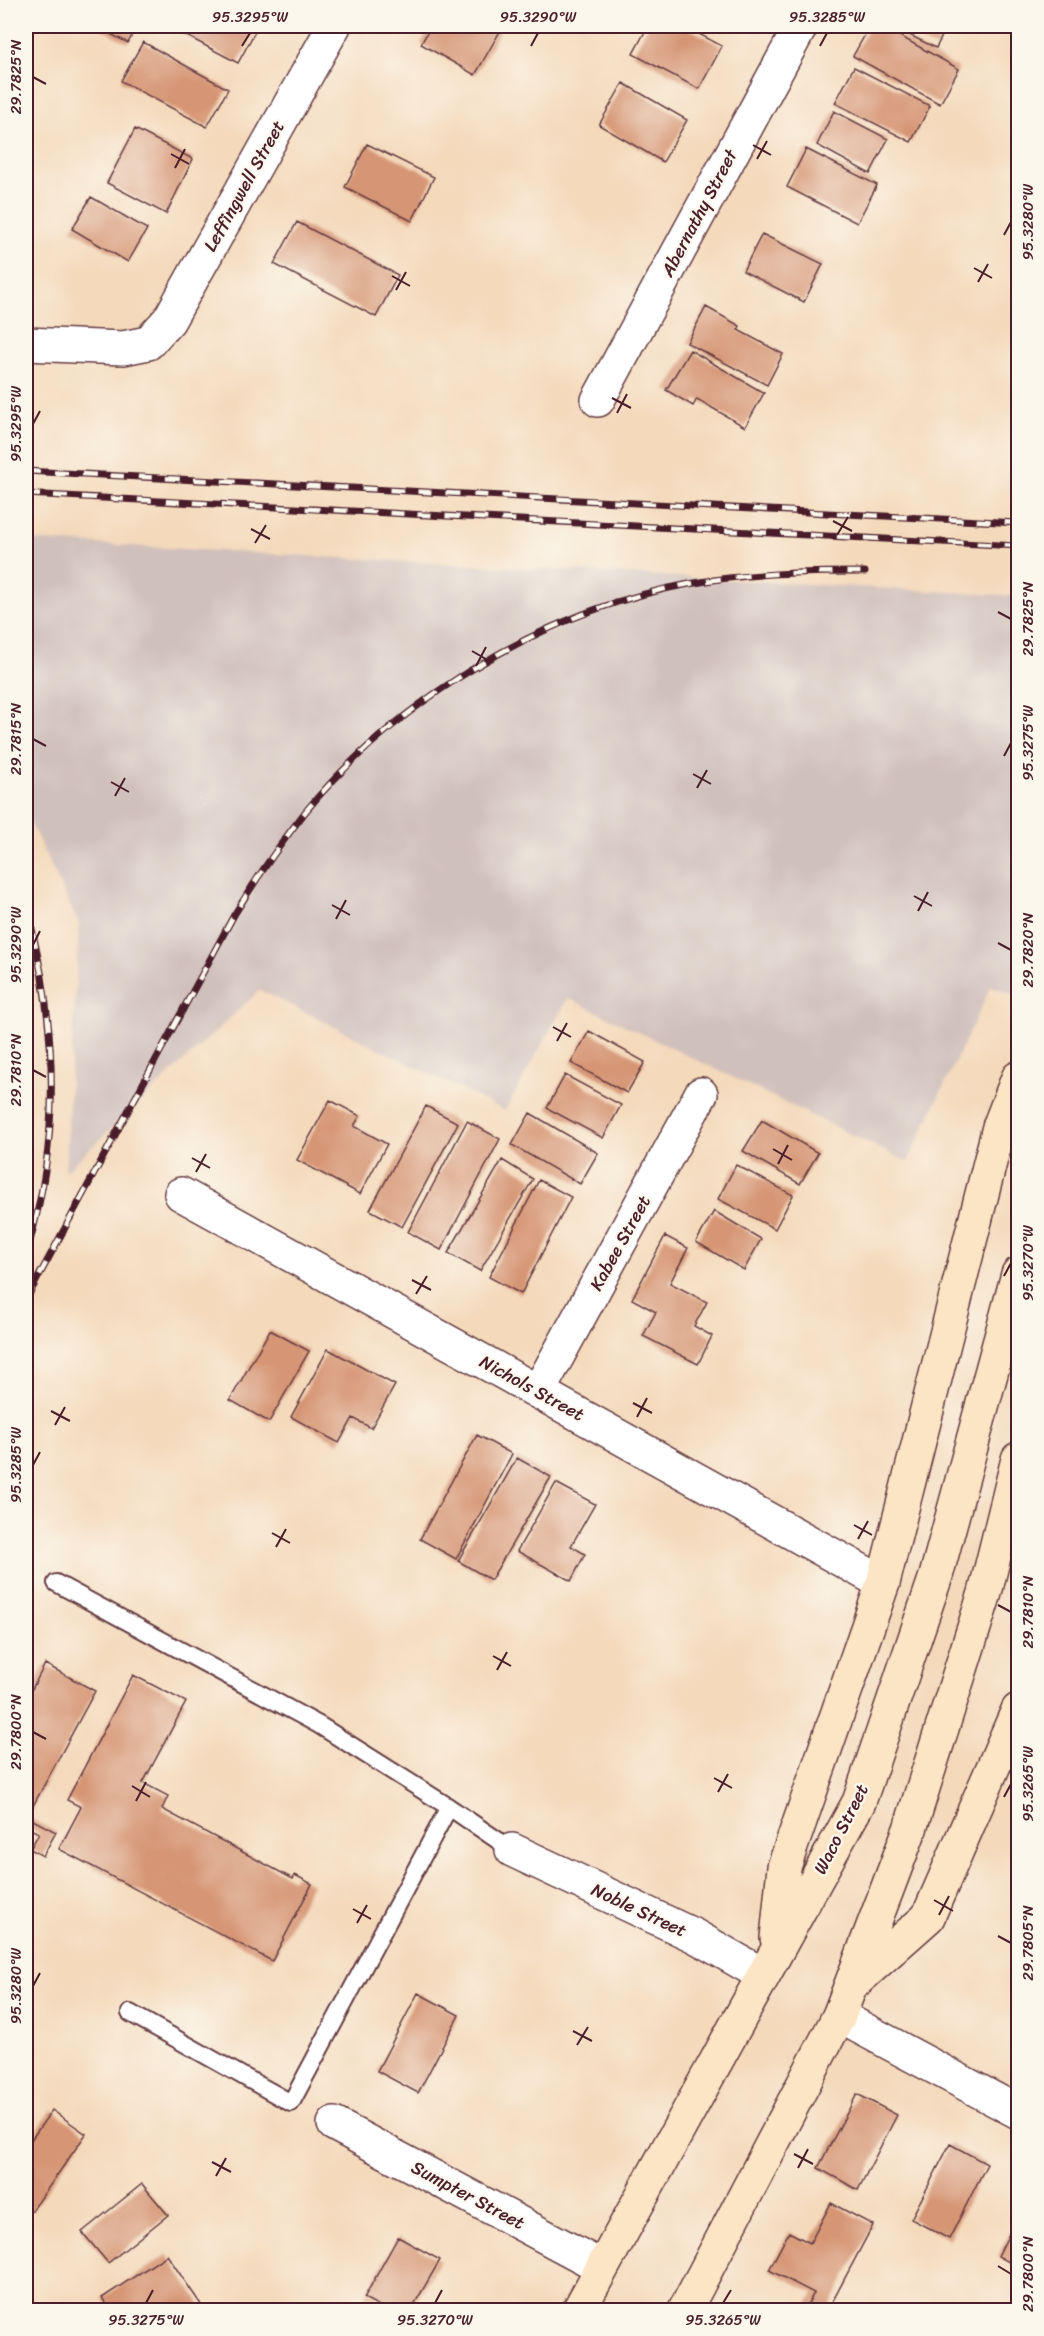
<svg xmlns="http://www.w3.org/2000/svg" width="1044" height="2336" font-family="Sriracha,sans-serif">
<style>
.industrial{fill:#d0c0bb}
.building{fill:#d69574}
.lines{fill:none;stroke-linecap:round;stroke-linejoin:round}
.lane-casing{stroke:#643b41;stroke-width:20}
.street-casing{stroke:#643b41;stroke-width:36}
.secondary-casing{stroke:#643b41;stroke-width:36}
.lane{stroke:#fff;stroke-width:16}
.street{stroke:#fff;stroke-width:33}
.secondary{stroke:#fce5c4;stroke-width:33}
.rail-casing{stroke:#4a1f2b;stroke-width:7}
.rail{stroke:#fbf7ec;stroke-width:4.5;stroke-dasharray:14;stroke-linecap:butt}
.ticks{fill:none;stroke:#4a1f2b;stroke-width:2}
.labels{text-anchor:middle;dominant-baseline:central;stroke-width:4.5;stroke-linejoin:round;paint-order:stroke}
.street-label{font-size:18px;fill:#4a1f2b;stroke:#fbf7ec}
.neatline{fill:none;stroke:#4a1f2b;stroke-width:2}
.ticks-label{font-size:15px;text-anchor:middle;fill:#4a1f2b}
</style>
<rect width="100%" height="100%" fill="#fbf7ec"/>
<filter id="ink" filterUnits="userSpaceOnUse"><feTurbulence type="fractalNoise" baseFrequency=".0167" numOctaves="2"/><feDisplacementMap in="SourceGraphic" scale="12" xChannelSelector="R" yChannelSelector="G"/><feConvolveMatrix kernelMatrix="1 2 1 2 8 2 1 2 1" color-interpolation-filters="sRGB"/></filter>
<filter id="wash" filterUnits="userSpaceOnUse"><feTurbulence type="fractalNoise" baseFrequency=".008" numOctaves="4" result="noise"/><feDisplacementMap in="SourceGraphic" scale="24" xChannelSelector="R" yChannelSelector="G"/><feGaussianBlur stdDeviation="1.35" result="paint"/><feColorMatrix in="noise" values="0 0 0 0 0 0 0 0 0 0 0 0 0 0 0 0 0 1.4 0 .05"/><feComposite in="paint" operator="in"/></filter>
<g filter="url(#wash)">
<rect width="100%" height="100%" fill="#f4d9bb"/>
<path class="industrial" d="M26 540 1018 596V996L991 986 908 1162 568 998 505 1111 260 990 65 1172 79 924 26 814Z"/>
<g id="blocks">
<path class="building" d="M98 26H137L128 43 97 27Z
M168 26H258L238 63Z
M431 26H503L475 75 421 44Z
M648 26H684L722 46 699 89 633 54Z
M870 26H882L959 69 940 104 853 56Z
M891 26H947L936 48Z
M143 42 228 89 207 127 121 81Z
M854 67 930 106 911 142 835 103Z
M623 83 687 120 663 162 599 125Z
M834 111 888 139 870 174 817 145Z
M135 129 193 159 166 214 107 183Z
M367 144 434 177 412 221 345 187Z
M806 149 877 185 857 223 787 187Z
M91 197 147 229 128 262 72 229Z
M297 222 398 275 376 317 274 264Z
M762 234 823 264 804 302 743 271Z
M706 307 740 326 738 330 783 354 767 385 687 343Z
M690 350 764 393 745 427 697 399 693 406 666 390Z
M589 1031 645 1062 627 1093 571 1063Z
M565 1075 621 1105 603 1138 547 1108Z
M330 1100 360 1116 354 1126 387 1144 360 1194 297 1160Z
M426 1106 458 1123 402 1227 370 1210Z
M530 1113 598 1153 580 1184 512 1145Z
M762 1120 818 1153 800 1184 743 1151Z
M467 1121 500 1139 441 1250 408 1232Z
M502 1160 533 1179 480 1271 448 1253Z
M736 1165 793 1195 775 1229 718 1199Z
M539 1180 571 1197 521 1294 489 1277Z
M714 1211 761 1239 744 1270 696 1242Z
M665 1236 688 1248 670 1283 707 1302 694 1326 712 1336 698 1364 643 1336 656 1312 632 1299Z
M270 1330 309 1351 269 1422 230 1400Z
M328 1349 395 1385 371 1428 353 1418 339 1443 291 1417Z
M477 1435 512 1454 456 1559 420 1539Z
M517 1458 551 1477 491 1580 458 1561Z
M556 1483 595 1504 571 1546 585 1554 571 1581 517 1551Z
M45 1664 95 1691 27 1817 56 1832 43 1856 30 1849 39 1833 26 1827V1686L32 1689Z
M133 1675 186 1702 143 1783 168 1796 162 1809 293 1879 295 1875 312 1884 272 1961 59 1849 81 1807 67 1800Z
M418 1993 459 2015 418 2093 377 2071Z
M857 2094 897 2115 858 2190 818 2168Z
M52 2110 86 2134 32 2211 26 2206V2147Z
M950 2144 987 2164 949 2239 911 2219Z
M142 2184 168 2215 108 2263 82 2232Z
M831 2203 873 2225 828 2310H804L814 2293 769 2270 789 2232 810 2243Z
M1018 2216V2267L998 2256Z
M398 2237 440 2260 411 2310H387L364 2298Z
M167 2255 202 2306 195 2310H111L102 2298Z"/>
</g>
</g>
<g filter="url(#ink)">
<use href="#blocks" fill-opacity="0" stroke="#643b41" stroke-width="1.5"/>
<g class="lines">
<g class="lane-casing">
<path id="lane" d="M56 1583 319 1725 449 1807 512 1850
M130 2013 291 2103 449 1807"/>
</g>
<g class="street-casing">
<path id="street" d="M26 344 123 348 148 343 169 320 334 26
M598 400 801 26
M181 1194 883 1583
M538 1392 701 1094
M512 1850 695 1936 763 1975
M839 2016 1018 2112
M334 2124 602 2267"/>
</g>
<g class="secondary-casing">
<path id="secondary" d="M777 1938 784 1867 883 1583 999 1127 1018 1078
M856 1981 928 1917 1018 1710
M579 2310 859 1802 936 1576 1018 1274
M685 2310 839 2016 910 1829 985 1593 1018 1459"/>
</g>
<use href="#lane" class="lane"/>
<use href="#street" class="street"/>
<use href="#secondary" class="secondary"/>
<g class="rail-casing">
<path id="rail" d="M26 471 1018 523
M26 494 1018 546
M26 906C33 929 37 954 42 977 58 1073 54 1162 26 1255
M26 1300 234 915C256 879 280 844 306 811 399 699 546 610 689 584 747 573 805 572 865 572"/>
</g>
<use href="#rail" class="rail"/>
</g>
</g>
<path class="ticks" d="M242 46 250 33M531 46 538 33M820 46 827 33M33 77 46 84M753 145 771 155M171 154 189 164M757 159 767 141M175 168 185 149M1004 235 1011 222M974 268 992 278M392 276 410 286M978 282 988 264M396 290 406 272M612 398 631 408M617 413 627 394M33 424 40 411M833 521 852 531M251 529 270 539M837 535 848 517M255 543 266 525M998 612 1011 619M472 651 491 662M476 666 486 647M33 739 46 746M1004 756 1011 743M693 774 711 784M111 782 129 792M697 788 707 770M115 796 125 778M914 896 932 906M332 905 350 915M918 911 928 892M336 919 346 900M998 943 1011 950M33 945 40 931M553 1027 571 1037M557 1041 567 1023M33 1070 46 1077M773 1149 792 1160M192 1158 210 1168M778 1164 788 1145M196 1172 206 1154M1004 1276 1011 1263M412 1280 431 1290M416 1294 427 1276M633 1403 652 1413M51 1411 70 1421M637 1417 647 1398M55 1425 65 1407M33 1465 40 1452M854 1525 872 1535M272 1533 290 1543M858 1539 868 1521M276 1547 286 1529M998 1605 1011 1612M493 1656 511 1666M497 1670 507 1652M33 1732 46 1739M714 1778 732 1788M132 1786 150 1797M718 1792 728 1774M1004 1797 1011 1784M136 1801 146 1782M934 1900 953 1911M353 1909 371 1919M939 1915 949 1896M357 1923 367 1905M998 1936 1011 1943M33 1986 40 1973M573 2031 592 2041M577 2045 588 2027M794 2154 813 2164M212 2162 231 2172M798 2168 808 2149M216 2176 226 2158M998 2266 1011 2274M146 2303 153 2290M435 2303 442 2290M723 2303 731 2290"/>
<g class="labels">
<g class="street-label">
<text transform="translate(244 186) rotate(-61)">Leffingwell Street</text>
<text transform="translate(699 213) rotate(-62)">Abernathy Street</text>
<text transform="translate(620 1243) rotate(-61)">Kabee Street</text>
<text transform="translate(532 1388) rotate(29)">Nichols Street</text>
<text transform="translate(841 1829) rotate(-63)">Waco Street</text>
<text transform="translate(639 1910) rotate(25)">Noble Street</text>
<text transform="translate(468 2195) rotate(28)">Sumpter Street</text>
</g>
</g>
<rect width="1044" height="2336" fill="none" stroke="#fbf7ec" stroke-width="66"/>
<rect x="33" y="33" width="978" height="2270" class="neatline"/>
<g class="ticks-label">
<text x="250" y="22">95.3295°W</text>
<text x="538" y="22">95.3290°W</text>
<text x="827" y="22">95.3285°W</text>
<text transform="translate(16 77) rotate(-90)" y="5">29.7825°N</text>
<text transform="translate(1028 222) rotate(-90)" y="5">95.3280°W</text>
<text transform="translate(16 424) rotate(-90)" y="5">95.3295°W</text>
<text transform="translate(1028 619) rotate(-90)" y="5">29.7825°N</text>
<text transform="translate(16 739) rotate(-90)" y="5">29.7815°N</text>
<text transform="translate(1028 743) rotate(-90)" y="5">95.3275°W</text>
<text transform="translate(16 945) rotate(-90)" y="5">95.3290°W</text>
<text transform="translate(1028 950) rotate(-90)" y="5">29.7820°N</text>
<text transform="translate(16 1070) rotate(-90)" y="5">29.7810°N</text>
<text transform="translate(1028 1263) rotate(-90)" y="5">95.3270°W</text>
<text transform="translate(16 1465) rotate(-90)" y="5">95.3285°W</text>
<text transform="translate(1028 1612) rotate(-90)" y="5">29.7810°N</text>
<text transform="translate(16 1732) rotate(-90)" y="5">29.7800°N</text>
<text transform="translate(1028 1784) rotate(-90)" y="5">95.3265°W</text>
<text transform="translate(1028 1943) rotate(-90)" y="5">29.7805°N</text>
<text transform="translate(16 1986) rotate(-90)" y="5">95.3280°W</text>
<text transform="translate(1028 2274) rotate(-90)" y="5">29.7800°N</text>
<text x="146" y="2325">95.3275°W</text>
<text x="435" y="2325">95.3270°W</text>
<text x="723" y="2325">95.3265°W</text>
</g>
</svg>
